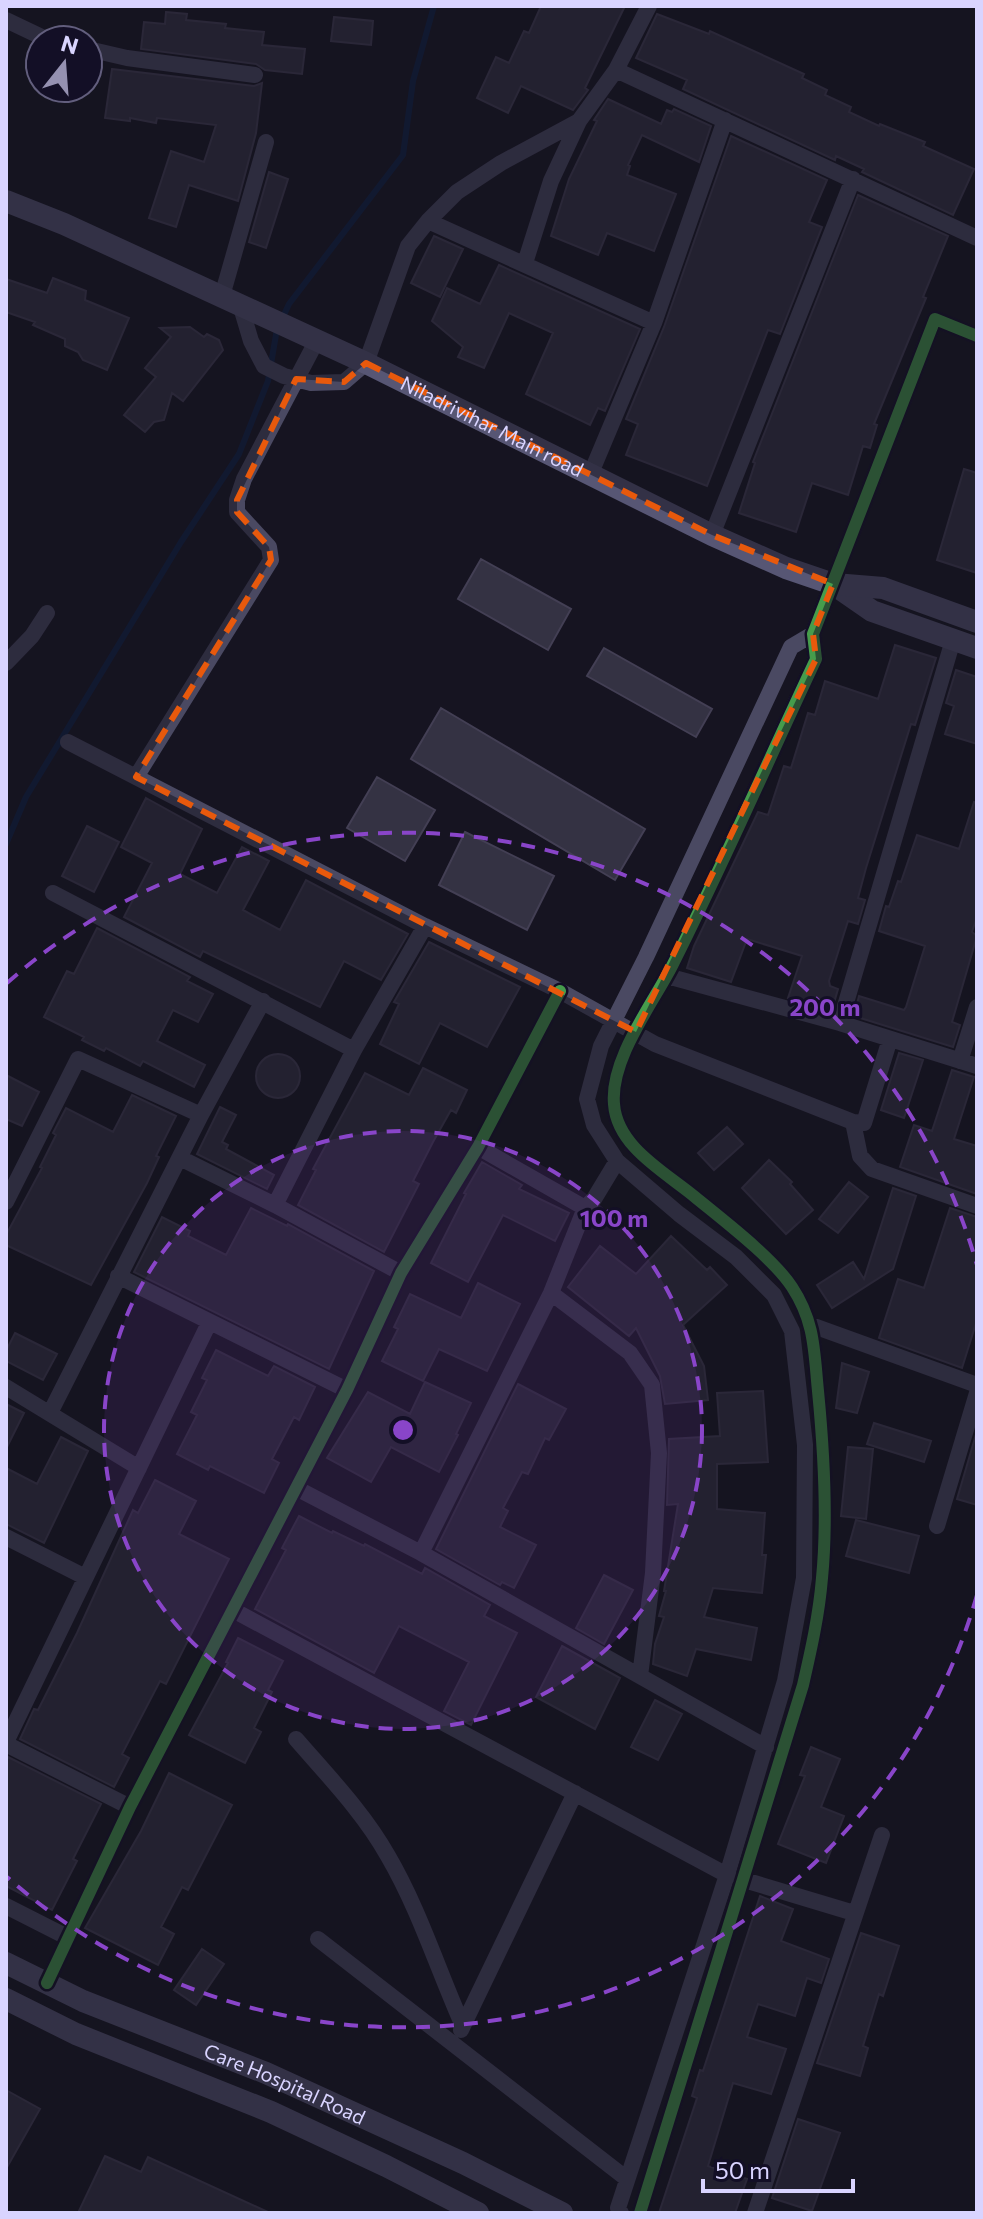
<svg xmlns="http://www.w3.org/2000/svg" width="983" height="2219" font-family="Commissioner,sans-serif">
<style>
.lines{fill:none;stroke-linecap:round;stroke-linejoin:round}
.stream{stroke:#0d2144;stroke-width:6}
.building{fill:#343243;stroke:#433f54;stroke-width:2}
.street{stroke:#4a4962;stroke-width:16}
.secondary{stroke:#575674;stroke-width:22}
.cycleway-casing{stroke:#130f26;stroke-width:17}
.cycleway{stroke:#469c4c;stroke-width:12}
.marked{fill:none;stroke:#e8590c;stroke-width:6;stroke-dasharray:16 10;stroke-linejoin:round}
.ring{fill:none;stroke:#8945c9;stroke-width:4;stroke-dasharray:14 10}
.labels{text-anchor:middle;dominant-baseline:central;stroke-width:6;stroke-linejoin:round;paint-order:stroke}
.street-label{font-size:20px;fill:#d9d4ff;stroke:#130f26}
.centre{fill:#8945c9;stroke:#130f26;stroke-width:4}
.ring-label{font-size:24px;text-anchor:middle;font-weight:bold;fill:#8945c9;stroke:#130f26;stroke-width:6;stroke-linejoin:round;paint-order:stroke}
</style>
<rect width="100%" height="100%" fill="#161421"/>
<g class="lines">
<path class="stream" d="M282 319 289 304 403 155 413 81 434 6
M6 844 26 797 181 542 239 454 268 381 277 329"/>
</g>
<path class="building" d="M541 6H625L585 88 588 90 573 110 521 86 508 113 477 98 496 57 509 63 524 31 529 33Z
M166 12 187 14 186 20 226 24 225 28 264 32 262 45 305 49 302 74 265 70 256 64 141 49 144 22 165 24Z
M657 14 709 34 710 31 804 74 802 78 827 90 825 95 851 107 849 112 879 126 880 124 925 142 923 146 974 169 953 215 862 172 864 169 836 156 835 160 683 89 687 80 636 58Z
M334 17 373 21 371 45 331 41Z
M112 69 254 86 262 83 256 133 238 201 189 185 176 227 149 218 171 151 204 162 216 125 157 118 156 123 130 118V121L105 118Z
M608 99 661 124 667 110 672 112 674 109 711 126 699 162 642 135 628 165 630 166 627 175 676 194 654 251 607 233 598 255 551 236 569 179 597 121 594 120Z
M731 136 827 180 809 222 822 227 780 334 768 330 707 486 626 455 638 424 626 419 664 327Z
M269 172 288 179 266 248 249 242Z
M858 195 948 236 923 297 926 298 874 424 877 425 870 448 863 446 848 495 812 483 796 532 739 513 755 463 753 462Z
M434 236 463 249 440 297 411 283Z
M499 265 640 329 605 411 598 408 590 425 526 394 553 333 509 313 484 368 458 357 463 347 432 321 447 288 480 304Z
M53 278 86 291 85 300 129 318 107 370 83 360 78 352 65 346V339L33 325 35 322 6 312V279L47 293Z
M190 327 204 337 207 334 219 340 223 350 183 401 172 393 164 420 154 422 145 432 124 415 156 377 145 368 171 337 160 328Z
M964 469 977 473V573L937 560Z
M481 559 571 609 548 650 458 599Z
M895 645 936 658 915 725 911 724 866 868 858 898 865 900 858 924 848 921 829 981 830 986 838 989 832 1010 788 998 802 956 747 939 731 982 687 968 694 946 758 812 768 815 784 766 791 768 808 713 815 715 825 681 878 699Z
M604 648 712 709 696 737 587 676Z
M956 670 977 677V744L945 734 954 706 946 703Z
M441 708 645 829 615 880 411 759Z
M377 777 435 810 405 861 347 828Z
M146 798 202 829 180 874 217 893 242 847 269 861 243 910 280 930 306 880 408 934 381 980 344 961 320 1007 203 951 200 957 124 917 152 863 121 847Z
M974 802 977 803V917L972 932 977 936 952 1022 960 1025 953 1047 854 1016 859 996 904 1010 906 1007 925 946 879 931 886 906 889 907 898 881 901 882 917 835 959 849Z
M87 826 119 842 94 892 62 876Z
M465 832 554 876 527 930 439 885Z
M97 928 190 977 187 981 213 994 198 1022 173 1010 157 1041 205 1065 194 1087 143 1061 140 1066 106 1048 104 1051 82 1040 84 1037 44 1017 67 971 74 974Z
M429 942 520 987 487 1047 440 1023 419 1064 380 1044 399 1004 394 1002Z
M899 1053 923 1060 904 1118 881 1110Z
M256 1076a22 22 0 1 1 44 0a22 22 0 1 1-44 0Z
M423 1068 467 1090 456 1113 451 1110 433 1142 413 1181 419 1184 384 1252 298 1205 316 1170 313 1169 365 1073 409 1095Z
M952 1070 974 1077 954 1139 977 1146V1194L900 1167 914 1125 932 1131Z
M6 1075 39 1092 22 1126 6 1119Z
M132 1095 176 1116 156 1156 159 1157 147 1183 91 1285 6 1245V1235L42 1168 40 1167 56 1135 53 1133 66 1108 113 1132Z
M220 1107 236 1115 222 1142 228 1145 226 1149 274 1175 267 1189 197 1154Z
M727 1127 743 1144 714 1170 698 1153Z
M769 1160 792 1182 790 1184 813 1210 786 1234 742 1188Z
M482 1162 522 1185 519 1189 569 1213 555 1241 503 1215 468 1282 431 1263 466 1194 464 1193Z
M849 1182 868 1197 838 1233 819 1219Z
M893 1188 916 1196 893 1269 832 1308 817 1285 853 1262 864 1279Z
M251 1208 287 1226 288 1224 374 1271 329 1369 134 1272 162 1217 190 1231 188 1236 226 1255Z
M950 1208 977 1217V1320L962 1368 879 1338 898 1279 924 1288Z
M671 1236 707 1270 710 1267 727 1285 683 1325 704 1366 708 1400 665 1404 660 1376 636 1328 629 1336 568 1287 600 1246 636 1274Z
M478 1283 520 1304 487 1371 439 1349 423 1381 382 1361 398 1329 394 1327 410 1294 461 1318Z
M15 1333 57 1354 43 1380 6 1361V1351Z
M216 1350 268 1376 274 1366 315 1387 299 1420 294 1417 272 1459 279 1463 264 1493 210 1466 208 1470 177 1454 197 1415 191 1412 207 1380 202 1378Z
M842 1363 869 1372 857 1413 836 1408Z
M425 1382 471 1403 456 1434 458 1435 439 1472 391 1447 371 1482 327 1458 368 1392 410 1414Z
M518 1384 566 1409 549 1440 545 1438 528 1474 522 1472 503 1508 508 1511 500 1527 536 1545 514 1588 502 1582 500 1585 436 1549Z
M763 1391 768 1462 717 1464V1509L765 1513 762 1555H766L762 1593 713 1588 704 1617 757 1628 751 1660 696 1649 687 1676 653 1664 655 1644 664 1617 659 1616 666 1591H664L678 1504 667 1505 669 1439 720 1436 717 1393Z
M6 1404 24 1413 6 1449Z
M874 1423 931 1441 924 1462 867 1444Z
M977 1431V1505L957 1499Z
M61 1437 88 1451 44 1543 6 1524V1468L37 1484Z
M848 1447 873 1449 866 1519 841 1516Z
M155 1480 196 1501 179 1534 229 1559 166 1684 160 1681 122 1754 129 1758 114 1787 20 1739 34 1709 38 1710 77 1633 133 1510 138 1513Z
M299 1516 332 1533 333 1531 364 1546 365 1544 422 1574 425 1568 490 1605 484 1616 517 1633 471 1725 444 1711 469 1662 399 1626 374 1673 255 1609 286 1550 282 1548Z
M856 1520 919 1536 909 1573 846 1556Z
M604 1575 633 1590 604 1644 576 1628Z
M238 1638 283 1661 268 1690 272 1692 254 1728 261 1732 245 1763 189 1735 228 1663 226 1662Z
M562 1646 620 1678 595 1729 536 1697Z
M655 1700 682 1714 658 1760 631 1747Z
M811 1747 840 1759 821 1807 844 1816 826 1863 778 1844 805 1776 800 1775Z
M8 1757 101 1804 73 1859 77 1861 52 1910 6 1886V1762Z
M169 1773 232 1805 188 1890 182 1887 161 1927 174 1934 158 1965 85 1928 141 1831Z
M760 1896 793 1909 781 1941 829 1959 821 1983 807 1978 795 2016 758 2004 747 2037 786 2049 771 2094 733 2083 708 2166 747 2179 735 2213H659L697 2098 692 2096 700 2070 703 2071Z
M861 1933 899 1946 883 1996 879 1994 863 2046 868 2048 860 2076 817 2063Z
M202 1949 224 1964 196 2005 174 1990Z
M6 2090 40 2109 6 2169Z
M798 2119 840 2133 812 2211 772 2198Z
M105 2156 141 2172 148 2157 270 2213H78Z"/>
<g class="lines">
<path class="street" d="M6 20 48 40
M88 49 127 58 255 75
M616 70 977 238
M428 221 654 323
M525 263 551 181 579 121
M222 296 266 142
M240 304 251 341 264 366 284 376 311 383 344 382 366 363 408 246 428 221 457 192 501 163 579 121 616 70 649 6
M591 473 654 323 725 120
M712 535 853 179
M6 663 32 636 47 613
M68 742 425 926 560 991 655 1044 853 1122 864 1123 890 1039
M136 777 271 560 269 547 237 512V500L244 479 317 340
M53 893 354 1050
M667 976 840 1023 977 1066
M840 1023 953 640
M960 1061 977 1007
M853 1122 860 1156 872 1169 977 1206
M478 1147 585 1208
M180 1158 275 1205 401 1273
M6 1202 78 1059 201 1115
M275 1205 354 1050 425 926
M118 1276 347 1390
M551 1293 630 1353 652 1385 659 1453 653 1573 640 1676
M811 1325 977 1385
M6 1387 139 1468
M50 1413 201 1115 263 1001
M296 1488 421 1553 766 1747
M937 1526 977 1393
M6 1537 85 1577
M421 1553 551 1293 585 1208 594 1199 617 1161
M233 1610 727 1875
M296 1739C328 1776 364 1813 388 1856 419 1909 438 1970 463 2026
M6 1742 209 1323
M6 1744 130 1807
M741 1879 854 1913
M6 1906 67 1937
M318 1939 627 2179
M47 1983 130 1807 347 1390 401 1273 478 1147 560 991
M461 2030 575 1793
M621 2213 618 2208 727 1875 785 1681 804 1578 805 1445 792 1331 774 1295 736 1257 679 1214 617 1161 594 1125 587 1099 601 1046 646 957 791 647 813 634
M640 2213 803 1685C811 1650 819 1615 822 1578 828 1517 824 1453 818 1391 814 1351 815 1322 792 1287 773 1258 723 1220 695 1197 665 1172 617 1147 614 1104 610 1059 652 1005 672 966 723 865 768 761 816 659L813 634 935 319 977 336
M755 2213 882 1835"/>
<g class="secondary">
<path id="s1" d="M6 201 64 224 366 363 712 535 786 568 833 584 872 611 977 648"/>
<path d="M834 584 883 588 977 622"/>
<path id="s2" d="M6 1963 83 2001 266 2073 463 2163 562 2213"/>
<path d="M6 1999 76 2034 271 2112 386 2166 478 2213"/>
</g>
<g class="cycleway-casing">
<path id="cycleway" d="M47 1983 130 1807 347 1390 401 1273 478 1147 560 991
M640 2213 803 1685C811 1650 819 1615 822 1578 828 1517 824 1453 818 1391 814 1351 815 1322 792 1287 773 1258 723 1220 695 1197 665 1172 617 1147 614 1104 610 1059 652 1005 672 966 723 865 768 761 816 659L813 634 935 319 977 336"/>
</g>
<use href="#cycleway" class="cycleway"/>
</g>
<path d="M0 0H983V2219H0ZM366 363 712 535 833 584 813 634 816 659 636 1032 136 777 271 560 269 547 237 512V500L296 379 344 382Z" fill="#161421" fill-opacity=".55" fill-rule="evenodd"/>
<path class="marked" d="M366 363 712 535 833 584 813 634 816 659 636 1032 136 777 271 560 269 547 237 512V500L296 379 344 382Z"/>
<circle cx="403" cy="1430" r="299" fill="#8945c9" fill-opacity=".12"/>
<g class="ring">
<circle cx="403" cy="1430" r="299"/>
<path d="M977 1595A597 597 0 0 1 7 1877M7 983A597 597 0 0 1 977 1265"/>
</g>
<g class="labels">
<g class="street-label">
<text stroke="none"><textPath href="#s1" startOffset="536">Niladrivihar Main road</textPath></text>
<text stroke="none"><textPath href="#s2" startOffset="304">Care Hospital Road</textPath></text>
</g>
</g>
<circle cx="403" cy="1430" r="12" class="centre"/>
<g class="ring-label">
<text x="825" y="1016">200 m</text>
<text x="614" y="1227">100 m</text>
</g>
<rect width="983" height="2219" fill="none" stroke="#d9d4ff" stroke-width="16"/>
<g transform="translate(64 64) rotate(17)"><circle r="38" fill="#130f26" stroke="#625e7d" stroke-width="2"/>
<path d="M0-6L14 30L0 20L-14 30Z" fill="#9591b1"/>
<text y="-12" font-size="22" font-weight="bold" text-anchor="middle" fill="#d9d4ff">N</text>
</g>
<path d="M703 2179v12h150v-12" fill="none" stroke="#d9d4ff" stroke-width="4"/>
<text x="715" y="2179" font-size="24" fill="#d9d4ff" stroke="#130f26" stroke-width="6" paint-order="stroke">50 m</text>
</svg>
